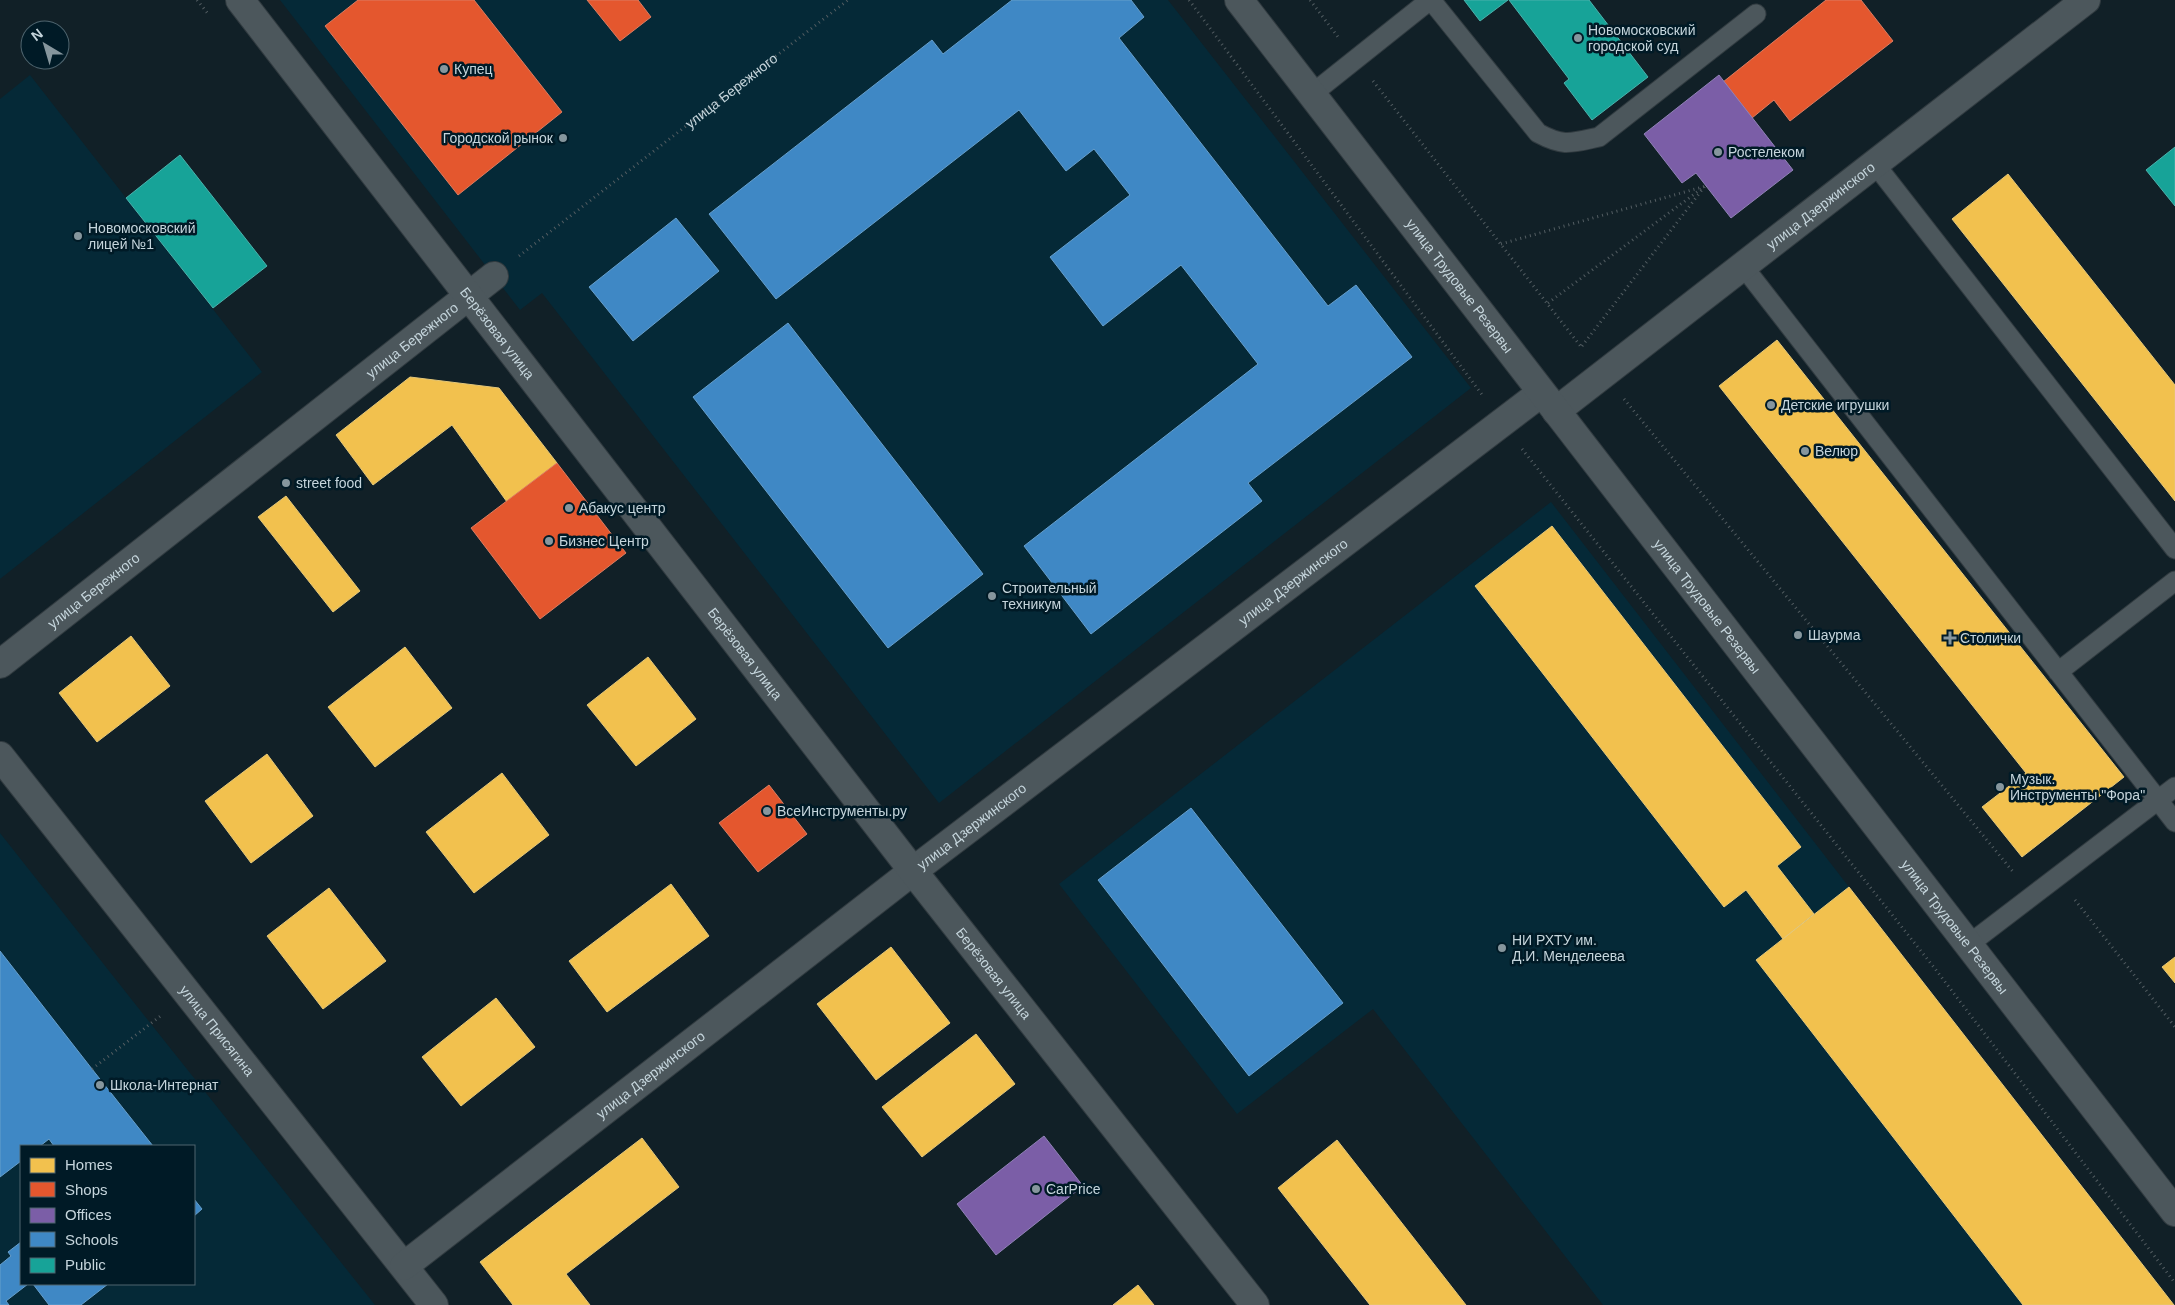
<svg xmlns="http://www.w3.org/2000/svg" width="2175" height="1305" font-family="Helvetica,sans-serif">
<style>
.built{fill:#052937;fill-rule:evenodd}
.homes{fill:#f2c14e;stroke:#e4c779}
.shops{fill:#e4572e;stroke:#db7d62}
.offices{fill:#7b5ea7;stroke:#9182b7}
.schools{fill:#3f88c5;stroke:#679fcc}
.public{fill:#17a398;stroke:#4bb2ac}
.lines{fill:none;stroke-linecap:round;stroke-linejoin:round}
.lane-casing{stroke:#313b40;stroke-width:21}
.street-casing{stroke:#313b40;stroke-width:30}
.secondary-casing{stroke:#313b40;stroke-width:30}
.path{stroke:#535d62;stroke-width:3;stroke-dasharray:1 4;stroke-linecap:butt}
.lane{stroke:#4c575c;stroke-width:19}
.street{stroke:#4c575c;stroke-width:28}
.secondary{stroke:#4c575c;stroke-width:28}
.poi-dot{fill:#86969d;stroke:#001a26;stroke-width:2}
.labels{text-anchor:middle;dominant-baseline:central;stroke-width:5;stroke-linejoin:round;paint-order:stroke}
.poi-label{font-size:14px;fill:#c5d5dc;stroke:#001a26;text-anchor:start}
.street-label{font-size:14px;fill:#c5d5dc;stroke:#001a26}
</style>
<rect width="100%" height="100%" fill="#112027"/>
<path class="built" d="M280 0H1168L1471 388 939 803 542 293 520 310Z
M30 75 262 372 0 579V99Z
M1551 502 1849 887 2174 1305H1603L1373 1009 1237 1114 1059 884Z
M0 833 151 1024 375 1305H0ZM21 1146H194V1284H21Z"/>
<path class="homes" d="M2008 174 2175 385V501L1952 219Z
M1777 340 2124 777 2022 857 1982 807 2026 773 1719 386Z
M410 377 499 388 557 463 507 502 452 425 373 485 336 435Z
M286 496 360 591 333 612 258 517Z
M1552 526 1801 847 1777 866 1814 914 1783 939 1746 890 1724 907 1475 586Z
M131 636 170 686 97 742 59 693Z
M405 647 452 708 375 767 328 707Z
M648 657 696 719 636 766 587 705Z
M267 754 313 816 251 863 205 801Z
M502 773 549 835 474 893 426 832Z
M671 884 709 936 607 1012 569 961Z
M1849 887 2174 1305H2023L1756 960Z
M329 888 386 961 323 1009 267 936Z
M891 947 950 1023 876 1080 817 1004Z
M2175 957V983L2162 967Z
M496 998 535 1047 461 1106 422 1057Z
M976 1034 1015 1084 922 1157 882 1107Z
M642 1138 679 1187 566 1274 590 1305H513L480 1262Z
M1337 1140 1466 1305H1370L1278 1188Z
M1138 1285 1154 1305H1113Z"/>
<path class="shops" d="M358 0H474L562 112 458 195 325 26Z
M587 0H638L651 17 620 41Z
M1826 0H1861L1893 41 1790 121 1774 100 1752 118 1723 82Z
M557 463 626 553 540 619 471 528Z
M769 785 807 834 758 872 719 823Z"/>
<path class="offices" d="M1719 75 1793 170 1731 218 1696 173 1682 183 1644 134Z
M1044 1136 1083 1186 996 1255 957 1204Z"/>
<path class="schools" d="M1012 0H1131L1144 17 1119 38 1328 306 1356 285 1412 357 1248 483 1262 501 1091 634 1024 546 1258 364 1181 265 1103 326 1050 257 1130 195 1094 149 1066 171 1019 110 776 299 709 214 932 40 943 54Z
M676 218 719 271 633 341 589 287Z
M788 323 983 574 888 648 693 397Z
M1191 808 1343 1003 1249 1076 1098 880Z
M0 951 92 1069 153 1146H54L49 1139 40 1146H21V1161L0 1177Z
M194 1199 202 1209 194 1216Z
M21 1242V1284H28L6 1301 9 1305H0V1265L11 1256 8 1252Z
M33 1284H108L81 1305H49Z"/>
<path class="public" d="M1464 0H1508L1480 21Z
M1509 0H1589L1648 77 1592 120 1564 83 1569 79Z
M2175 147V206L2146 170Z
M180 155 267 266 213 308 126 198Z"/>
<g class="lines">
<g class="lane-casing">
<path id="lane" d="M1431 0 1538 133C1564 147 1571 143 1599 137L1756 14
M1312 94 1430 0
M1875 164 2175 549
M1743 266 2175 822
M2058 672 2175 581
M1968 945 2175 787"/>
</g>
<g class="street-casing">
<g id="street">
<path id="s2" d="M1556 411 2086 0"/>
<path id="s3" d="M0 664 494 276"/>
<path id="s4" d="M0 756 434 1305"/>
<path id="s5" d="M404 1266 913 871 1541 393"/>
</g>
</g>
<g class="secondary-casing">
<g id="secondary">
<path id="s6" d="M240 0 913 871 1255 1305"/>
<path id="s7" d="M1239 0 2175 1212"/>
</g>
</g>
<g class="path">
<path d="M197 0 209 15"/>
<path d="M1189 0 1483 396"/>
<path d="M1310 0 1338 37"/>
<path d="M1373 81 1582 348"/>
<path d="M1501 244 1706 186"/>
<path id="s1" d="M519 256 848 0"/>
<path d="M1548 303 1701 189"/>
<path d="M1582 346 1705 186"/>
<path d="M1624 399 2014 873"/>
<path d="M1522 449 1936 970 2175 1283"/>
<path d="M2075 900 2175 1027"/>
<path d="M92 1069 163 1014"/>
</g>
<use href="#lane" class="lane"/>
<use href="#street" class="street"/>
<use href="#secondary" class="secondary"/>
</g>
<g class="poi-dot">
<circle cx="1578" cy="38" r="5"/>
<circle cx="444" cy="69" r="5"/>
<circle cx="563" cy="138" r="5"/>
<circle cx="1718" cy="152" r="5"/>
<circle cx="78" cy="236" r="5"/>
<circle cx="1771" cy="405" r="5"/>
<circle cx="1805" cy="451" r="5"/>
<circle cx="286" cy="483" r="5"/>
<circle cx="569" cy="508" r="5"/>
<circle cx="549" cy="541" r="5"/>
<circle cx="992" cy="596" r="5"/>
<circle cx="1798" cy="635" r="5"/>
<path d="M1947.5 630.5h5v5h5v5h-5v5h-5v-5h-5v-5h5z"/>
<circle cx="2000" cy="787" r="5"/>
<circle cx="767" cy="811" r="5"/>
<circle cx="1502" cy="948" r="5"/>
<circle cx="100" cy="1085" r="5"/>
<circle cx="1036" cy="1189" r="5"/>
</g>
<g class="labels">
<g class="poi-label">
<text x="1588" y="30">Новомосковский<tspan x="1588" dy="16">городской суд</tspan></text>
<text x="454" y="69">Купец</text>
<text x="553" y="138" text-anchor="end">Городской рынок</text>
<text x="1728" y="152">Ростелеком</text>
<text x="88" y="228">Новомосковский<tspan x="88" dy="16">лицей №1</tspan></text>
<text x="1781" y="405">Детские игрушки</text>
<text x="1815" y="451">Велюр</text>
<text x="296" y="483">street food</text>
<text x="579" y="508">Абакус центр</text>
<text x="559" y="541">Бизнес Центр</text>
<text x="1002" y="588">Строительный<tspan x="1002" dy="16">техникум</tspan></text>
<text x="1808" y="635">Шаурма</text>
<text x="1960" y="638">Столички</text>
<text x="2010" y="779">Музык.<tspan x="2010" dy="16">Инструменты "Фора"</tspan></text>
<text x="777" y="811">ВсеИнструменты.ру</text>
<text x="1512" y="940">НИ РХТУ им.<tspan x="1512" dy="16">Д.И. Менделеева</tspan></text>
<text x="110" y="1085">Школа-Интернат</text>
<text x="1046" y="1189">CarPrice</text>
</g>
<g class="street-label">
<text stroke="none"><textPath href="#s1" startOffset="269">улица Бережного</textPath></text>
<text stroke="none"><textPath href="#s2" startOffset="335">улица Дзержинского</textPath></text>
<text stroke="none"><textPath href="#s7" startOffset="361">улица Трудовые Резервы</textPath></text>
<text stroke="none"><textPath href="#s6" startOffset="421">Берёзовая улица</textPath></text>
<text stroke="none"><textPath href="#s3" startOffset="524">улица Бережного</textPath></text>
<text stroke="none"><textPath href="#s5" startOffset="1122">улица Дзержинского</textPath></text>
<text stroke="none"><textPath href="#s3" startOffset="119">улица Бережного</textPath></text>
<text stroke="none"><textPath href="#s7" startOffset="766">улица Трудовые Резервы</textPath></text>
<text stroke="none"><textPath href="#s6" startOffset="826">Берёзовая улица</textPath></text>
<text stroke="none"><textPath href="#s5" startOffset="718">улица Дзержинского</textPath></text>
<text stroke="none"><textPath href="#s7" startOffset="1171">улица Трудовые Резервы</textPath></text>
<text stroke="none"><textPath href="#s6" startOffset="1231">Берёзовая улица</textPath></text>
<text stroke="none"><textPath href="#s4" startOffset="350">улица Присягина</textPath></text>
<text stroke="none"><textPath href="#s5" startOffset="312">улица Дзержинского</textPath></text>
</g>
</g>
<rect x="20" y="1145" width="175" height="140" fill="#001a26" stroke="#4f656f"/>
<rect x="30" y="1158" width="25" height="15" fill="#f2c14e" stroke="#4f656f"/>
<text x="65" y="1170" font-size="15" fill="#c5d5dc">Homes</text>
<rect x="30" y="1182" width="25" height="15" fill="#e4572e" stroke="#4f656f"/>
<text x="65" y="1195" font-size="15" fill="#c5d5dc">Shops</text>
<rect x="30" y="1208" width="25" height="15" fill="#7b5ea7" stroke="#4f656f"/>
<text x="65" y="1220" font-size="15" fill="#c5d5dc">Offices</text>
<rect x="30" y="1232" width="25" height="15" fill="#3f88c5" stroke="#4f656f"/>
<text x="65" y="1245" font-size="15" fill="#c5d5dc">Schools</text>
<rect x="30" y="1258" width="25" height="15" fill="#17a398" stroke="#4f656f"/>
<text x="65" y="1270" font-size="15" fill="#c5d5dc">Public</text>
<g transform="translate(45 45) rotate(322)"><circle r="24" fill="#001a26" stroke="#4f656f"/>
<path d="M0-4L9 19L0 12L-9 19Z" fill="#86969d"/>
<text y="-8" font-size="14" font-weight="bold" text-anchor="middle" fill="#c5d5dc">N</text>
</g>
</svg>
